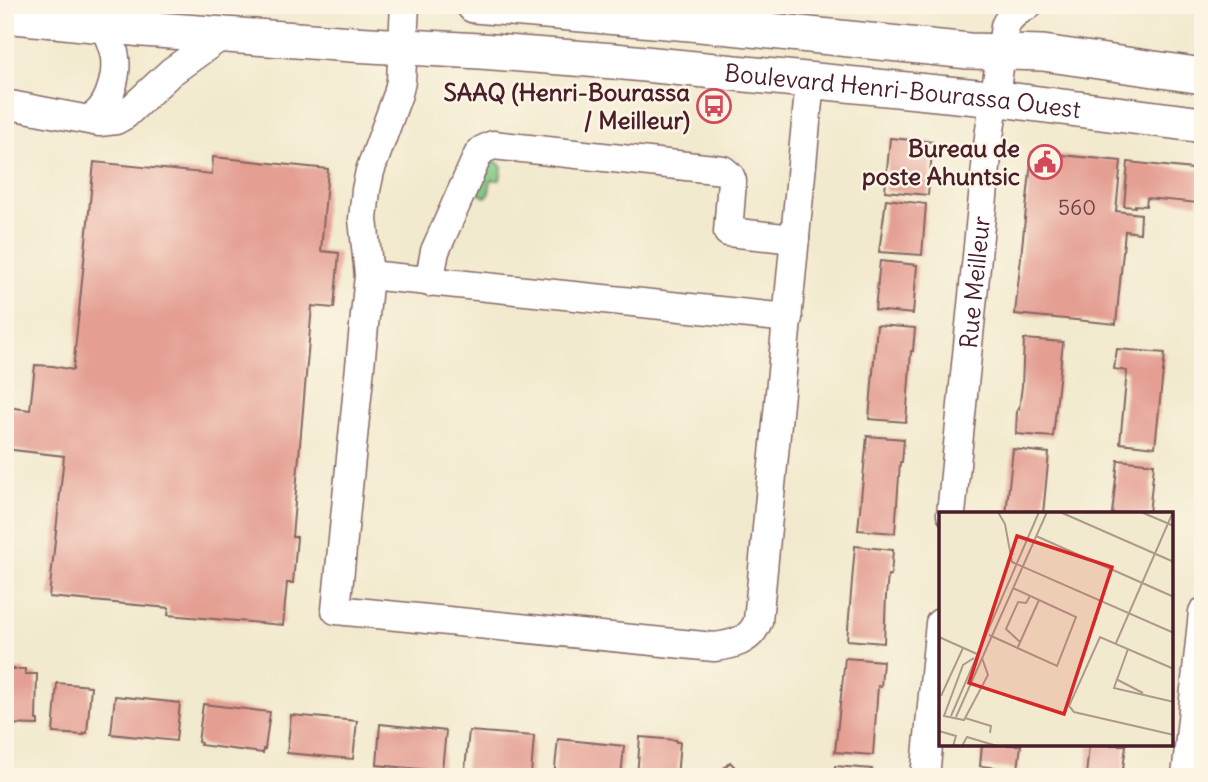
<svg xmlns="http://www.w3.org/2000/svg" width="1208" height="782" font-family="Delius,sans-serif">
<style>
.grass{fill:#7fc885;stroke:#647458;stroke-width:2}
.building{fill:#e49e92}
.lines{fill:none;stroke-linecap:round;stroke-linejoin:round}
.minor-casing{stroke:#856664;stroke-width:31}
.major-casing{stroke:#856664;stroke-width:38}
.minor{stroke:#fff;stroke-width:28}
.major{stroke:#fff;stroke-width:35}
.labels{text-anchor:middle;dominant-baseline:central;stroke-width:5;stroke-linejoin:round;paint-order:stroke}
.number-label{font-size:21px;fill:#703f45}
.street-label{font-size:24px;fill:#4a1f2b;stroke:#fcf5e5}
.poi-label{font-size:24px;font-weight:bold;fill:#4a1f2b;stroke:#fcf5e5;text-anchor:end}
.inset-road{fill:none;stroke:#af998d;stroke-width:2}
.view{fill:#d62828;fill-opacity:0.15;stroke:#d62828;stroke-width:3.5}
.inset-edge{fill:none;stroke:#4a1f2b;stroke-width:3.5}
</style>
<rect width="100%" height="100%" fill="#fcf5e5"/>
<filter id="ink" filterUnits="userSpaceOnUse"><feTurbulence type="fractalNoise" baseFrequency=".0143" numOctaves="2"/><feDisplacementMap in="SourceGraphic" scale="14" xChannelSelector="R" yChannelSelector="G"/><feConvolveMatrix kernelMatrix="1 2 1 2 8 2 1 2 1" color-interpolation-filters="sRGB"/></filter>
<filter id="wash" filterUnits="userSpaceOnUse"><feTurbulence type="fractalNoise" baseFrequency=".00686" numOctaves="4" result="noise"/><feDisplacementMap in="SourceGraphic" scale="28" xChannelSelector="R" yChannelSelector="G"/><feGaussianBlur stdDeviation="1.57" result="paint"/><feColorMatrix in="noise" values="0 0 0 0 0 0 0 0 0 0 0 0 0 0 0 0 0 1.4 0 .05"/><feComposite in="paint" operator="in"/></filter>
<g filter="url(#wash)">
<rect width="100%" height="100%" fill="#f2eace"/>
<path class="grass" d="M496 161 502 167 500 180H491L489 193 486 197C469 193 484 174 489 164Z"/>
<g id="blocks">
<path class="building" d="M890 138 933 142 928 195 885 191Z
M1032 152 1121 161 1116 211 1141 214 1140 233 1125 231 1116 324 1015 314Z
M213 157 328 169 321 251 339 253 334 308 312 306 292 537H297L293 583H287L283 625 168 615 169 608 49 597 64 456 5 449V407L30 410 35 365 53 366 73 370 94 162 212 174Z
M1128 162 1201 170 1198 203 1147 198 1146 206 1135 205V207L1124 206Z
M886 199 926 204 922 255 879 252Z
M880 261 917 265 913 314 875 310Z
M877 325 915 328 913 351H911L906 422 869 419Z
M1024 339 1063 342 1053 437 1016 434 1017 409H1019L1022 386Z
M1117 349 1165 353 1155 447 1120 443 1127 371 1114 369Z
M867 436 904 439 902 462H900L895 533 858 530Z
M1013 449 1049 453 1043 514H1006Z
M1118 460 1154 464 1149 514H1112Z
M855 546 893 550 891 575H888L886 596 884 643 847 640Z
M845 658 883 661 881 687 878 686 873 755 835 752Z
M5 669H25V674H37L36 720H38V725L5 724Z
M57 683 91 686 87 733H84V735L53 733Z
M115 696 180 703 176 741 111 734Z
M203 704 270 712 265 749H263V753L200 745 201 743 198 742Z
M291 715 357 721 353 759 287 753Z
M380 724 446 731 442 769 441 768 440 771 377 765Z
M469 731 534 736 531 775 465 769Z
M640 737 676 740V742H680L677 777H637Z
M558 739 624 746 621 777H554Z
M982 745H1021L1018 770 980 766Z
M1089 745H1126L1122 777 1086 776Z
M730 762 744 777H715Z
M835 766 872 769 871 777H834Z"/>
</g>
</g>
<g filter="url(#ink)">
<use href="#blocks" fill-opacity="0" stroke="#856664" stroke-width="2"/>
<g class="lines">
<g class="minor-casing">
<g id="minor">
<path d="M405 5 401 81 398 94 370 171 366 190 363 219 369 275 336 610 714 647C732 645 751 641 758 621L810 81"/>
<path d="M5 104 99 122 116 120 125 115 171 72 224 34"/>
<path d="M86 119C107 116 118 77 115 58 114 47 108 36 105 26"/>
<path d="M369 275 788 318"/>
<path d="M429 282 435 251 478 155 482 150 493 145 723 170 730 176 732 181 728 232 795 239"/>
<path id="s1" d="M951 514 989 137 1005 26C1010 15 1018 11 1028 5"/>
<path d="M925 777 940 623"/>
<path d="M1186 777 1203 612"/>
</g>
</g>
<g class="major-casing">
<g id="major">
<path d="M474 5 690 23 969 51 1043 53 1203 76"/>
<path id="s2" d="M5 15 143 29 352 44 480 51 614 61 1008 100 1203 125"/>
</g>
</g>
<use href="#minor" class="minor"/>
<use href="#major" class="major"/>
</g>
</g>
<defs>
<g id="bus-ring" transform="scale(1.75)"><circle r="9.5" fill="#fcf5e5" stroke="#d1495b" stroke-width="1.5"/><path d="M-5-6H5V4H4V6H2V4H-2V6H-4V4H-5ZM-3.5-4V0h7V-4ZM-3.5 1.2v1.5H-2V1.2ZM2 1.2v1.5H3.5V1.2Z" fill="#d1495b"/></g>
<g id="civic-ring" transform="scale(1.75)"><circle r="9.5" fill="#fcf5e5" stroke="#d1495b" stroke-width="1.5"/><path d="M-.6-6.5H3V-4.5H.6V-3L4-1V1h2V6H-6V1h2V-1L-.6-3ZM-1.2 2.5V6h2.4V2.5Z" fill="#d1495b"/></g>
</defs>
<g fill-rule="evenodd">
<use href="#bus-ring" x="714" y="106"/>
<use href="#civic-ring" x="1045" y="162"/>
</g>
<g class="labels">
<g class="number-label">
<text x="1077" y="207">560</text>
</g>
<g class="street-label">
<text stroke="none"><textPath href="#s2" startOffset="901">Boulevard Henri-Bourassa Ouest</textPath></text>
<text stroke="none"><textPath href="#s1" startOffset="233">Rue Meilleur</textPath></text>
</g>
<g class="poi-label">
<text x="690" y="92">SAAQ (Henri-Bourassa<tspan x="690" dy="28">/ Meilleur)</tspan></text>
<text x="1020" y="148">Bureau de<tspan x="1020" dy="28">poste Ahuntsic</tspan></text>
</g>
</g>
<g transform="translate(939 512)">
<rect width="234" height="234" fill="#f2eace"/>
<path class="inset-road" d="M59 0 66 12 73 50 235 121M121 0 235 50M202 0 235 14M97 24 235 85M50 123 118 154 137 105 74 76M0 125 38 142M81 130 67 117 79 90 87 91 91 84M177 131 234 0M78 137 100 88M189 137 175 176 235 190M35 146 24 153 5 204 25 208 49 163 43 146M235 157 161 125 130 194 135 200 235 223M177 167 204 181M2 184 24 136M12 204 100 0M17 205 108 0M26 206 52 214 51 221M0 219 17 224 14 234M23 234 28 225 58 234"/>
<path class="view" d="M78 24 173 55 125 202 30 171Z"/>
<rect width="234" height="234" class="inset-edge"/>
</g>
<rect width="1208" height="782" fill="none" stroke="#fcf5e5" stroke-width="28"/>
</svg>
